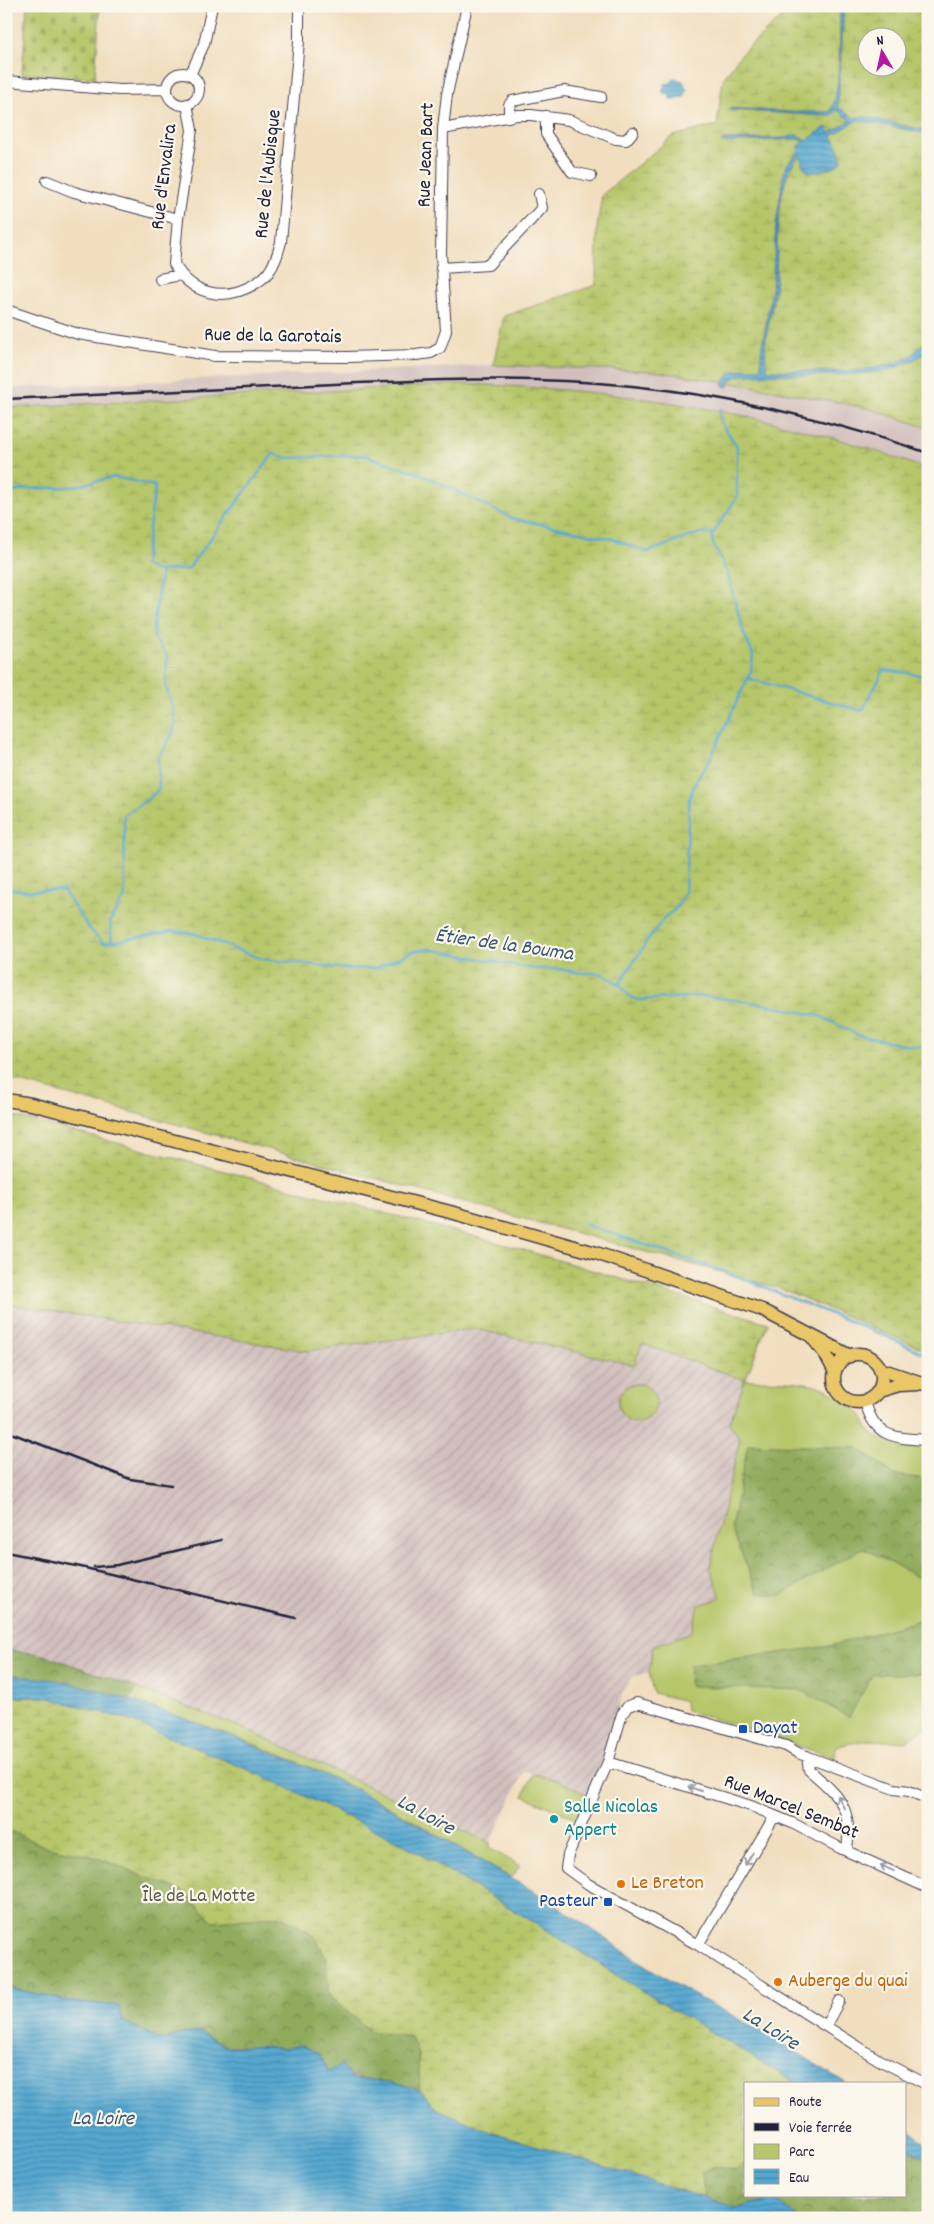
<svg xmlns="http://www.w3.org/2000/svg" width="934" height="2224" font-family="Dekko,sans-serif">
<style>
.industrial{fill:url(#industrial-furrows)}
.railway{fill:#d1bfbd}
.green{fill:#b6c669;stroke:#6c7452}
.forest{fill:url(#forest-crowns);stroke:#59664c}
.wetland{fill:url(#wetland-marsh);stroke:#6c7452;fill-rule:evenodd}
.cemetery{fill:url(#cemetery-stones);stroke:#6c7452}
.water{fill:url(#water-rules);stroke:#3c6486}
.lines{fill:none;stroke-linecap:round;stroke-linejoin:round}
.stream{stroke:#55a7d0;stroke-width:2.5}
.minor-casing{stroke:#413e4f;stroke-width:12}
.major-casing{stroke:#413e4f;stroke-width:15}
.minor{stroke:#fff;stroke-width:10}
.major{stroke:#e9c769;stroke-width:12}
.rail{stroke:#22223b;stroke-width:2.5}
.oneway{stroke:#9c9ca7}
.transit-dot{fill:#1a4fb4;stroke:#fbf7ec;stroke-width:2}
.culture-dot{fill:#0f9aa8;stroke:#fbf7ec;stroke-width:2}
.food-dot{fill:#e8710a;stroke:#fbf7ec;stroke-width:2}
.labels{text-anchor:middle;dominant-baseline:central;stroke-width:4.5;stroke-linejoin:round;paint-order:stroke}
.street-label{font-size:20px;fill:#22223b;stroke:#fbf7ec}
.transit-label{font-size:20px;fill:#164399;stroke:#fbf7ec;text-anchor:start}
.culture-label{font-size:20px;fill:#0d838f;stroke:#fbf7ec;text-anchor:start}
.food-label{font-size:20px;fill:#c56008;stroke:#fbf7ec;text-anchor:start}
.park-label{font-size:20px;fill:#565b4b;stroke:#fbf7ec}
.water-label{font-size:21px;font-style:italic;fill:#365777;stroke:#fbf7ec}
</style>
<defs>
<pattern id="industrial-furrows" width="10" height="10" patternUnits="userSpaceOnUse" patternTransform="scale(1.25)"><rect width="10" height="10" fill="#d1bfbd"/><path d="M-1 1l2-2M0 10L10 0M9 11l2-2" fill="none" stroke="#b3a4a3"/></pattern>
<pattern id="forest-crowns" width="20" height="18" patternUnits="userSpaceOnUse" patternTransform="scale(1.25)"><rect width="20" height="18" fill="#90ab5d"/><path d="M2 6a3 3 0 1 1 6 0M12 15a3 3 0 1 1 6 0" fill="none" stroke="#758b4e"/></pattern>
<pattern id="wetland-marsh" width="20" height="14" patternUnits="userSpaceOnUse" patternTransform="scale(1.25)"><rect width="20" height="14" fill="#b6c669"/><path d="M1 5h8M5 5V1M11 12h8M15 12V8" fill="none" stroke="#9caa5c"/></pattern>
<pattern id="cemetery-stones" width="16" height="16" patternUnits="userSpaceOnUse" patternTransform="scale(1.25)"><rect width="16" height="16" fill="#b6c669"/><path d="M2 7V4a2 2 0 0 1 4 0v3zM10 15v-3a2 2 0 0 1 4 0v3z" fill="#9caa5c"/></pattern>
<pattern id="water-rules" width="6" height="5" patternUnits="userSpaceOnUse" patternTransform="scale(1.25)"><rect width="6" height="5" fill="#55a7d0"/><path d="M0 2.5h6" fill="none" stroke="#4688aa"/></pattern>
</defs>
<rect width="100%" height="100%" fill="#fbf7ec"/>
<filter id="ink" filterUnits="userSpaceOnUse"><feTurbulence type="fractalNoise" baseFrequency=".02" numOctaves="2"/><feDisplacementMap in="SourceGraphic" scale="10" xChannelSelector="R" yChannelSelector="G"/><feConvolveMatrix kernelMatrix="1 2 1 2 8 2 1 2 1" color-interpolation-filters="sRGB"/></filter>
<filter id="wash" filterUnits="userSpaceOnUse"><feTurbulence type="fractalNoise" baseFrequency=".0096" numOctaves="4" result="noise"/><feDisplacementMap in="SourceGraphic" scale="20" xChannelSelector="R" yChannelSelector="G"/><feGaussianBlur stdDeviation="1.12" result="paint"/><feColorMatrix in="noise" values="0 0 0 0 0 0 0 0 0 0 0 0 0 0 0 0 0 1.4 0 .05"/><feComposite in="paint" operator="in"/></filter>
<g filter="url(#wash)">
<rect width="100%" height="100%" fill="#f1debf"/>
<path class="industrial" d="M8 1304 307 1351 475 1329 634 1365 642 1344 745 1380 739 1400 740 1439 710 1566 720 1595 719 1599 699 1606 691 1632 653 1646 649 1672 632 1677 623 1690 605 1759 587 1795 558 1780 524 1772 490 1843 240 1727 44 1655 6 1650Z"/>
<path class="railway" d="M493 365 653 371 745 385 867 408 928 428V470L858 445 707 408 461 384 6 408V388Z"/>
<path class="green" d="M745 1380C765 1380 804 1380 822 1387 832 1391 852 1405 860 1413 864 1418 865 1425 869 1430 883 1445 910 1443 928 1444V1729H924L905 1742 869 1740 836 1746 835 1758 736 1725 686 1711 685 1701 653 1693 649 1672 653 1646 691 1632 699 1605 719 1599 720 1595 710 1567 740 1439 729 1423Z
M618 1403a19 19 0 1 1 38 0a19 19 0 1 1-38 0Z
M137 1688 240 1727 490 1843 489 1848 520 1866 511 1878C461 1849 411 1818 359 1791 286 1753 207 1726 129 1700Z
M533 1774 558 1780 587 1795 577 1819 523 1796Z"/>
<path class="forest" d="M748 1444 858 1448 895 1475 919 1478 928 1484V1604L925 1581 863 1548 779 1596 758 1593 731 1528Z
M928 1618V1674H873L849 1717 800 1690 689 1686 690 1665 830 1646Z
M6 1650 44 1655 137 1688 129 1700C88 1687 49 1680 6 1674Z
M6 1829 44 1846 92 1856 185 1892 213 1922 281 1916 314 1935 326 1957 329 1996 370 2031 411 2037 418 2054 420 2089 329 2072 319 2054 301 2045 285 2049 269 2047 225 2046 201 2032 181 2034 161 2040 123 2021 119 2006 63 2000 6 1987Z
M905 2147 928 2160V2218H800L772 2199 737 2208 704 2199 702 2172 715 2166 736 2171 745 2161V2195H905Z"/>
<path class="wetland" d="M794 6H928V428L867 408 745 385 653 371 493 365 504 316 596 285 597 228 602 195 673 136 717 125 723 79 742 53ZM866 38H896V68H866Z
M461 384C617 389 782 412 928 470V1351L782 1289 6 1078V408Z
M6 1114 511 1246 768 1323 745 1380 642 1344 634 1365 475 1329 307 1351 8 1304Z
M6 1697H46L126 1719 263 1776 398 1841 542 1927 621 1978 796 2083H745V2161L736 2171 715 2166 702 2172 704 2199 483 2129 435 2108 420 2089 418 2054 411 2037 370 2031 329 1996 326 1957 314 1935 281 1916 213 1922 185 1892 92 1856 44 1846 6 1829Z"/>
<path class="cemetery" d="M27 6H100L95 78 22 74Z"/>
<path class="water" d="M840 6H844L838 107 854 118 862 116 928 131V134L858 120 832 136 839 148 842 161 833 168 809 173 803 166 800 155C773 181 779 252 775 289 772 316 761 341 767 368L768 370C812 370 863 377 905 359 916 355 918 345 928 341L925 351 928 357 923 355C873 387 796 370 738 376L730 381 728 387 723 386C727 368 746 368 761 369V351L772 290 776 223 784 172 789 162 799 151 798 147 804 142 799 139 721 143 722 140 783 138 797 135 807 140 826 127 830 133 851 120 837 110 831 116H824L729 110V108L790 112H830C841 96 840 28 840 6Z
M674 78 683 81 687 90 684 97 671 101 669 95 662 92 665 84 671 83Z
M6 1674 54 1680 92 1688 129 1700 206 1726 303 1765 358 1790 549 1900 640 1962 685 1990 772 2037 846 2083H796L621 1978 542 1927 398 1841 263 1776 126 1719 46 1697H6Z
M6 1987 63 2000 119 2006 123 2021 161 2040 181 2034 201 2032 225 2046 269 2047 285 2049 301 2045 319 2054 329 2072 341 2064 352 2078 390 2082 420 2089 435 2108 483 2129 737 2208 772 2199 800 2218H6Z
M905 2128 928 2144V2160L905 2147Z"/>
<g class="lines">
<path class="stream" d="M6 494 26 489 71 487 114 477 155 486 144 565 156 571 188 569 273 454 289 458 364 455 421 474 511 518 613 539 647 552 700 533 712 535 737 497V446L720 422 721 409
M747 678 862 711 884 670 928 676
M6 888 28 891 63 890 87 926 103 943 173 931 195 934 262 959 349 969 376 968 414 951 429 949 534 969H558L583 973H601L620 985 629 996 638 1000 703 996 759 1003 820 1016 858 1035 898 1044 928 1048
M112 941 110 921 125 897 124 815 148 799 159 789 158 758 173 733 175 716 166 687 167 655 154 638 153 629 161 571
M619 985 649 938 665 917 675 909 685 894 689 799 698 777 709 761 751 671 753 654 744 634 727 572 713 544 712 536
M584 1224 734 1275 874 1331 928 1355"/>
</g>
</g>
<g filter="url(#ink)">
<g class="lines">
<g class="minor-casing">
<path id="minor" d="M167 89a16 16 0 1 1 32 0a16 16 0 1 1-32 0Z
M190 75 204 44 212 6
M6 81 120 90 167 89
M187 104 192 130 178 219 174 264C191 294 223 302 253 285 258 282 264 278 268 273 275 264 278 253 281 242L299 41V6
M546 116V134L572 172 591 176
M509 117V105L512 101 564 91 601 97
M443 129 517 115H531L569 120 616 139 626 140 633 132
M47 181 74 192 178 219
M441 268 488 265 542 208 539 194
M160 279 180 275
M6 310 78 334 215 356 347 357 416 355 431 353 440 348 446 331 441 254 443 129 447 94 467 6
M865 1400C873 1438 895 1438 928 1440
M807 1756 809 1770C839 1796 853 1807 847 1849
M608 1762 751 1806 792 1823 840 1848 928 1888
M928 1799 909 1791 894 1789 798 1753 786 1746 637 1703 628 1706 622 1714 608 1762 568 1855 566 1868 588 1884 698 1945 879 2060 928 2085
M698 1945 774 1817
M826 2025 839 2001"/>
</g>
<g class="major-casing">
<path id="major" d="M6 1100 31 1104 454 1213 596 1253 762 1310 850 1356
M812 1337 826 1355 835 1372
M834 1378a24 24 0 1 1 48 0a24 24 0 1 1-48 0Z
M880 1369 928 1385
M878 1391 898 1385 918 1384"/>
</g>
<use href="#minor" class="minor"/>
<use href="#major" class="major"/>
<path class="rail" d="M6 399C109 394 212 390 314 385 420 380 526 375 632 386 733 396 832 421 928 453
M6 1431 130 1479 171 1485
M6 1486 11 1495
M6 1552 81 1567 296 1618
M94 1567 117 1565 221 1540"/>
</g>
<defs><path id="oneway-shaft" d="M-6 0H5M1.5-3L5.5 0L1.5 3" fill="none" stroke-width="1.6" stroke-linecap="round" stroke-linejoin="round" transform="scale(1.25)"/></defs>
<g class="oneway">
<use href="#oneway-shaft" transform="translate(695 1789) rotate(-162)"/>
<use href="#oneway-shaft" transform="translate(841 1802) rotate(-115)"/>
<use href="#oneway-shaft" transform="translate(749 1859) rotate(121)"/>
<use href="#oneway-shaft" transform="translate(887 1868) rotate(-155)"/>
</g>
</g>
<g class="transit-dot">
<rect x="738" y="1724" width="10" height="10" rx="2.5"/>
<rect x="603" y="1897" width="10" height="10" rx="2.5"/>
</g>
<circle class="culture-dot" cx="554" cy="1819" r="5"/>
<g class="food-dot">
<circle cx="621" cy="1884" r="5"/>
<circle cx="778" cy="1982" r="5"/>
</g>
<g class="labels">
<g class="street-label">
<text transform="translate(427 155) rotate(-88)">Rue Jean Bart</text>
<text transform="translate(269 174) rotate(-84)">Rue de l'Aubisque</text>
<text transform="translate(165 177) rotate(-83)">Rue d'Envalira</text>
<text transform="translate(273 337) rotate(1)">Rue de la Garotais</text>
<text transform="translate(791 1808) rotate(22)">Rue Marcel Sembat</text>
</g>
<g class="transit-label">
<text x="753" y="1729">Dayat</text>
<text x="598" y="1902" text-anchor="end">Pasteur</text>
</g>
<g class="culture-label">
<text x="564" y="1808">Salle Nicolas<tspan x="564" dy="23">Appert</tspan></text>
</g>
<g class="food-label">
<text x="631" y="1884">Le Breton</text>
<text x="788" y="1982">Auberge du quai</text>
</g>
<g class="park-label">
<text x="199" y="1897">Île de La Motte</text>
</g>
<g class="water-label">
<text transform="translate(504 946) rotate(8)">Étier de la Bouma</text>
<text transform="translate(425 1816) rotate(29)">La Loire</text>
<text transform="translate(770 2030) rotate(32)">La Loire</text>
<text x="103" y="2120">La Loire</text>
</g>
</g>
<rect width="934" height="2224" fill="none" stroke="#fbf7ec" stroke-width="25"/>
<rect x="744" y="2082" width="162" height="115" fill="#fbf7ec" stroke="#a4a2a5"/>
<rect x="754" y="2098" width="25" height="8" fill="#e9c769" stroke="#a4a2a5"/>
<text x="789" y="2106" font-size="15" fill="#22223b">Route</text>
<rect x="754" y="2123" width="25" height="8" fill="#22223b" stroke="#a4a2a5"/>
<text x="789" y="2132" font-size="15" fill="#22223b">Voie ferrée</text>
<rect x="754" y="2144" width="25" height="15" fill="#b6c669" stroke="#a4a2a5"/>
<text x="789" y="2156" font-size="15" fill="#22223b">Parc</text>
<rect x="754" y="2169" width="25" height="15" fill="url(#water-rules)" stroke="#a4a2a5"/>
<text x="789" y="2182" font-size="15" fill="#22223b">Eau</text>
<g transform="translate(882 52) rotate(351)"><circle r="24" fill="#fbf7ec" stroke="#a4a2a5"/>
<path d="M0-4L9 19L0 12L-9 19Z" fill="#b5179e"/>
<text y="-8" font-size="14" font-weight="bold" text-anchor="middle" fill="#22223b">N</text>
</g>
</svg>
